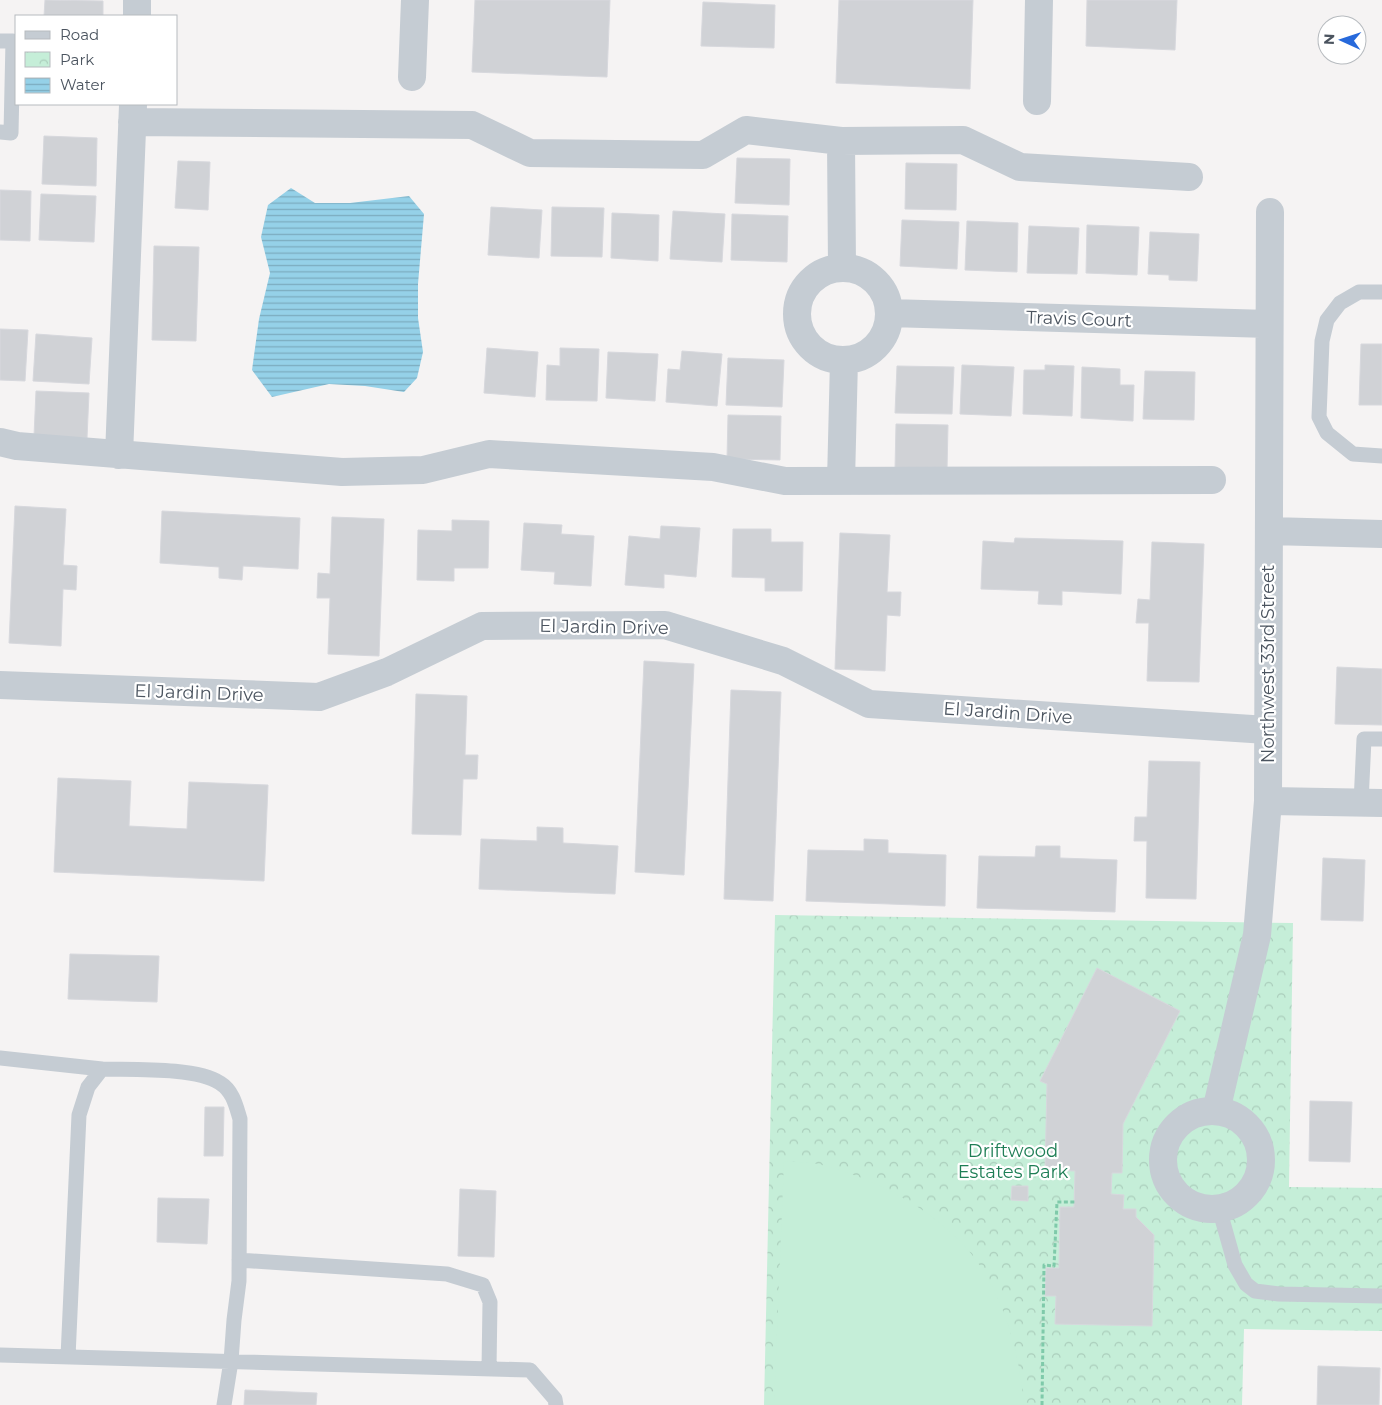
<svg xmlns="http://www.w3.org/2000/svg" width="1382" height="1405" font-family="Montserrat,sans-serif">
<style>
.park{fill:url(#park-crowns)}
.pitch{fill:#c5eed8}
.water{fill:url(#water-rules)}
.building{fill:#d0d2d6;stroke:#d7d8dd}
.lines{fill:none;stroke-linecap:round;stroke-linejoin:round}
.path{stroke:#7fcaaa;stroke-width:3;stroke-dasharray:4 2.5;stroke-linecap:butt}
.lane{stroke:#c5ccd3;stroke-width:15}
.street{stroke:#c5ccd3;stroke-width:28}
.labels{text-anchor:middle;stroke-width:4.5;stroke-linejoin:round;paint-order:stroke}
.street-label{font-size:18px;fill:#4b545f;stroke:#fff}
.park-label{font-size:18px;fill:#1e7e55;stroke:#fff}
</style>
<defs>
<pattern id="park-crowns" width="20" height="18" patternUnits="userSpaceOnUse" patternTransform="scale(1.25)"><rect width="20" height="18" fill="#c5eed8"/><path d="M2 6a3 3 0 1 1 6 0M12 15a3 3 0 1 1 6 0" fill="none" stroke="#abcebc"/></pattern>
<pattern id="water-rules" width="6" height="5" patternUnits="userSpaceOnUse" patternTransform="scale(1.25)"><rect width="6" height="5" fill="#95d1e8"/><path d="M0 2.5h6" fill="none" stroke="#7cacbf"/></pattern>
</defs>
<rect width="100%" height="100%" fill="#f5f3f3"/>
<path class="park" d="M775,915L1293,923L1289,1187L1382,1188V1331L1244,1329L1242,1405H764Z"/>
<path class="pitch" d="M784,1161C796,1162 810,1162 822,1165C872,1178 923,1204 960,1241C1001,1283 1019,1348 1024,1405H774Z"/>
<path class="water" d="M291,188L315,203H350L409,196L424,214L418,284V318L423,352L417,378L404,392L365,386L329,384L272,397L252,370L259,319L270,273L261,237L268,205Z"/>
<path class="building" d="M45,0L103,1V16H44Z
M475,0H610L607,77L472,72Z
M839,0H973L970,89L836,83Z
M1087,0H1177L1175,50L1086,46Z
M703,2L775,5L774,48L701,46Z
M44,136L97,138L96,186L42,184Z
M737,158L790,159L789,205L735,203Z
M178,161L210,162L208,210L175,208Z
M906,163L957,164L956,210L905,209Z
M0,190L31,191L30,241L0,240Z
M41,194L96,196L94,242L39,240Z
M491,207L542,210L539,258L488,255Z
M552,207L604,208L602,257L551,256Z
M673,211L725,214L722,262L670,259Z
M612,213L659,215L658,261L611,258Z
M732,214L788,216L787,262L731,260Z
M902,220L959,222L957,269L900,266Z
M967,221L1018,223L1017,272L965,270Z
M1087,225L1139,227L1137,275L1086,273Z
M1029,226L1079,228L1077,274L1027,273Z
M1150,232L1199,234L1197,281L1169,280V275L1148,274Z
M154,246L199,247L196,341L152,340Z
M0,329L28,330L25,381L0,380Z
M36,334L92,338L89,384L33,381Z
M1361,344H1382V405H1359Z
M487,348L538,352L535,397L484,393Z
M560,348L599,349L597,401L546,400L547,365L560,366Z
M682,351L722,354L717,406L666,402L668,369L680,370Z
M608,352L658,354L655,401L606,398Z
M728,358L784,360L782,407L726,405Z
M962,365L1014,367L1011,416L960,414Z
M1045,365L1074,366L1072,416L1023,414L1024,370H1045Z
M897,366L954,367L952,414L895,413Z
M1082,367L1120,369V385H1134L1133,421L1081,418Z
M1145,371L1195,372L1194,420L1143,419Z
M36,391L89,393L87,438L34,436Z
M728,415L781,416L780,460L727,459Z
M896,424L948,425L947,470L895,469Z
M15,506L66,509L63,565L77,566L76,590L63,589L61,646L9,643Z
M162,511L300,518L298,569L243,566L242,580L219,578V567L160,563Z
M332,517L384,519L379,656L328,654L330,598H317L318,573L330,574Z
M452,520L489,521L488,568H454V581L417,580L418,530L452,531Z
M524,523L562,525L561,534L594,536L591,586L554,584L555,572L521,570Z
M661,526L700,528L696,577L664,574V588L625,585L629,536L660,539Z
M733,529H771V542H803L802,591H765V578L732,577Z
M840,533L890,535L887,592H901L900,616L887,615L885,671L835,669Z
M1015,538L1123,541L1121,594L1062,591V605L1038,604L1039,591L981,589L983,541L1014,543Z
M1152,542L1204,544L1199,682L1147,681L1149,623H1136L1138,599L1150,600Z
M644,661L694,664L684,875L635,872Z
M1337,667L1382,669V725L1335,724Z
M731,690L781,692L773,901L724,899Z
M416,694L467,696L465,755H478L477,779H463L461,835L412,834Z
M1149,761L1200,762L1196,899L1146,898L1147,841H1134L1135,817H1147Z
M58,778L131,781L129,826L187,829L189,782L268,785L264,881L54,872Z
M537,827L563,828V843L618,846L615,894L479,889L481,839L537,841Z
M864,839L888,840V853L946,855L945,906L806,901L808,850L864,851Z
M1036,846H1060V858L1117,860L1115,912L977,908L979,856L1035,857Z
M1323,858L1365,860L1363,921L1321,920Z
M70,954L159,956L157,1002L68,999Z
M1097,968L1180,1011L1123,1124L1122,1173H1112L1111,1194L1124,1195L1123,1209H1136V1217L1154,1235L1152,1326L1055,1324L1056,1296H1045L1046,1268H1059L1060,1207H1074L1075,1171L1045,1170L1047,1084L1040,1081Z
M1310,1101L1352,1102L1350,1162L1309,1161Z
M205,1107H224L223,1156H204Z
M1012,1186H1028V1201L1011,1200Z
M460,1189L496,1191L494,1257L458,1256Z
M158,1198L209,1199L207,1244L157,1242Z
M1318,1366L1380,1368L1379,1405H1317Z
M245,1390L317,1393L316,1405H244Z"/>
<g class="lines">
<path class="path" d="M1042,1405L1044,1265L1054,1266L1057,1202H1075"/>
<path class="lane" d="M0,41H13L11,133L0,132
M1382,292H1359L1340,303L1327,320L1322,341L1319,417L1327,433L1353,454L1382,456
M1361,803L1364,739H1382
M0,1058L102,1069
M1219,1208L1235,1265L1246,1284L1255,1291L1279,1294L1382,1296
M239,1260L447,1274L483,1285L490,1302L489,1369
M0,1355L530,1370L555,1399L556,1405
M68,1357L79,1115L88,1087L102,1069C131,1070 196,1067 220,1083C233,1091 236,1106 240,1119L239,1281L234,1320L231,1361L224,1405"/>
<path class="street" d="M137,16V0
M412,77L415,0
M1037,101L1039,0
M132,122L472,125L530,153L703,155L746,130L841,141L963,140L1020,167L1189,177
M841,141L842,267
M797 314a46 46 0 1 1 92 0a46 46 0 1 1-92 0Z
M889,313L1269,324
M0,442L17,446L342,472L423,470L489,454L713,467L785,481L1212,480
M119,455L133,105
M841,481L844,360
M1269,531L1382,534
M0,685L319,697L387,672L482,626L665,625L783,661L869,704L1267,730
M1268,801L1382,803
M1216,1111L1257,935L1268,801L1270,212
M1163 1160a49 49 0 1 1 98 0a49 49 0 1 1-98 0Z"/>
</g>
<g class="labels">
<g class="street-label">
<text transform="translate(1079 319) rotate(2)" y="6">Travis Court</text>
<text transform="translate(604 627) rotate(1)" y="6">El Jardin Drive</text>
<text transform="translate(1268 664) rotate(-90)" y="6">Northwest 33rd Street</text>
<text transform="translate(199 693) rotate(2)" y="6">El Jardin Drive</text>
<text transform="translate(1008 713) rotate(4)" y="6">El Jardin Drive</text>
</g>
<g class="park-label">
<text x="1013" y="1157">Driftwood<tspan x="1013" dy="21">Estates Park</tspan></text>
</g>
</g>
<rect x="15" y="15" width="162" height="90" fill="#ffffff" stroke="#b7bbbf"/>
<rect x="25" y="31" width="25" height="8" fill="#c5ccd3" stroke="#b7bbbf"/>
<text x="60" y="40" font-size="15" fill="#4b545f">Road</text>
<rect x="25" y="52" width="25" height="15" fill="url(#park-crowns)" stroke="#b7bbbf"/>
<text x="60" y="65" font-size="15" fill="#4b545f">Park</text>
<rect x="25" y="78" width="25" height="15" fill="url(#water-rules)" stroke="#b7bbbf"/>
<text x="60" y="90" font-size="15" fill="#4b545f">Water</text>
<g transform="translate(1342 40) rotate(273)"><circle r="24" fill="#ffffff" stroke="#b7bbbf"/>
<path d="M0-4L9 19L0 12L-9 19Z" fill="#2769db"/>
<text y="-8" font-size="14" font-weight="bold" text-anchor="middle" fill="#4b545f">N</text>
</g>
</svg>
